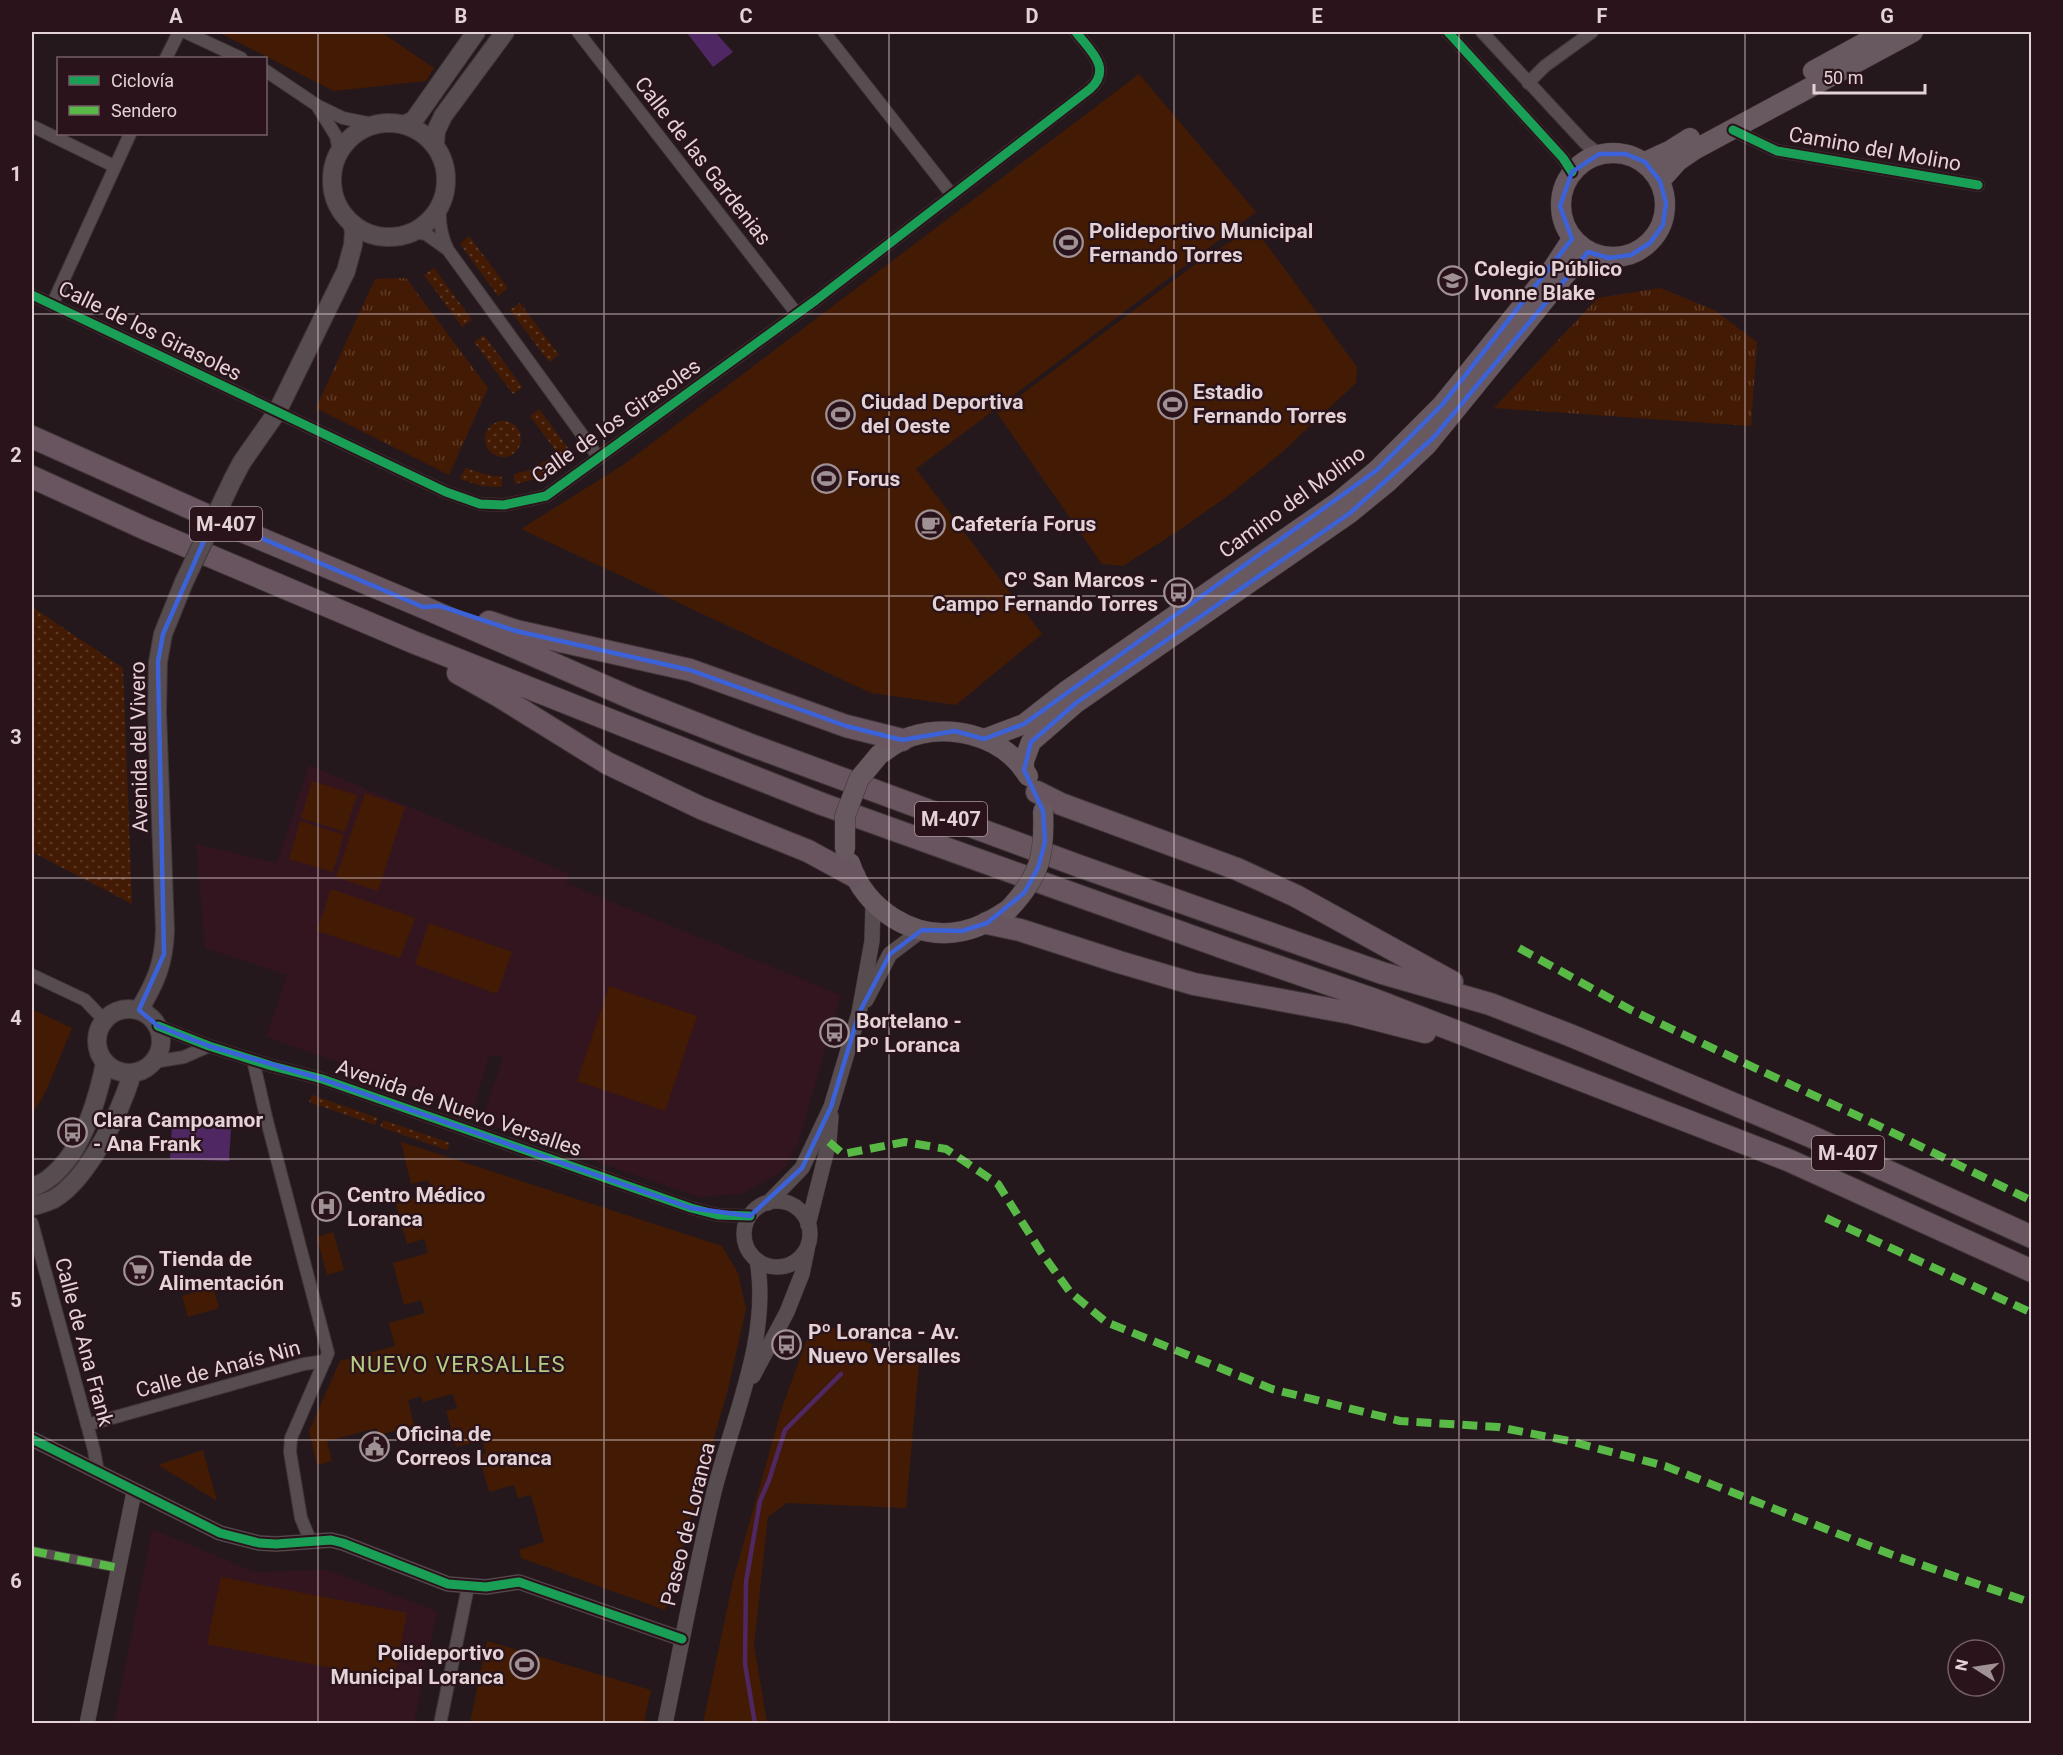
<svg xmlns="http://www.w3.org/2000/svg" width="2063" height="1755" font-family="Roboto,sans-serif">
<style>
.built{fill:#32151f}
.grass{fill:url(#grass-tufts)}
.park{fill:#431b04}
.garden{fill:url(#garden-dots)}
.water{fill:#4f2863}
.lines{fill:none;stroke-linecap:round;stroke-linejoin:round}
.stream{stroke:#4f2863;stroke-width:4.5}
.pedestrian-casing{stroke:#403538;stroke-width:10}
.minor-casing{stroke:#403538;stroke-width:14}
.tertiary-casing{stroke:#403538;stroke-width:16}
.secondary-casing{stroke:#403538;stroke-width:20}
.primary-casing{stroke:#403538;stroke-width:21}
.motorway-casing{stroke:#403538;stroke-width:24}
.pedestrian{stroke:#574c4f;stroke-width:9}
.minor{stroke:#574c4f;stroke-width:12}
.tertiary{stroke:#574c4f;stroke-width:15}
.secondary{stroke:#574c4f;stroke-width:18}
.primary{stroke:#685860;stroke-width:20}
.motorway{stroke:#685560;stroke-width:22}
.secondary-bridge-casing{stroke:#403538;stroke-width:20;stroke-linecap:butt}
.primary-bridge-casing{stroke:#403538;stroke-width:21;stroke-linecap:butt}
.secondary-bridge{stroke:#574c4f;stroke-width:18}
.primary-bridge{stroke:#685860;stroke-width:20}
.quiet{stroke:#58b947;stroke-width:8;stroke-dasharray:15 8;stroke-linecap:butt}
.cycleway-casing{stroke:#2a131a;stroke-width:13}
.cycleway{stroke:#1a9f57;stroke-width:9}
.marked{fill:none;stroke:#3b62d8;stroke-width:4.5;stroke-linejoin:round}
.grid{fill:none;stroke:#e3d2d6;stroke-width:1.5;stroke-opacity:0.55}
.labels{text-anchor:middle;stroke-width:4.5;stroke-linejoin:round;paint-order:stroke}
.shield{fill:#2a131a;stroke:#ac999e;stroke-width:1.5}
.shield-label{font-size:20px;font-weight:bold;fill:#e3d2d6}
.street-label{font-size:21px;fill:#e3d2d6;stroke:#2a131a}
.poi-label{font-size:21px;font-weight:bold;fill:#e3d2d6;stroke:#2a131a;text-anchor:start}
.neighbourhood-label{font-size:22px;letter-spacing:1.5px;fill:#b7cc82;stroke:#2a131a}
.neatline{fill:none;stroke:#e3d2d6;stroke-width:2}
.grid-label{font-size:20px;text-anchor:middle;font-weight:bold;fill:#e3d2d6}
</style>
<defs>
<pattern id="grass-tufts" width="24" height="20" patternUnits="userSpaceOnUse" patternTransform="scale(1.5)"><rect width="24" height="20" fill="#431b04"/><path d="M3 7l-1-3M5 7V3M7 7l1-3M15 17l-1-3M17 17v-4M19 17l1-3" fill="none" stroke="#5e3b28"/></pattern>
<pattern id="garden-dots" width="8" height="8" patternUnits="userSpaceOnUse" patternTransform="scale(1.5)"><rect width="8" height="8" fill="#431b04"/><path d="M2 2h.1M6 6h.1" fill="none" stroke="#5e3b28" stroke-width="1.8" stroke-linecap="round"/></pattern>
</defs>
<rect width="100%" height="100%" fill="#25181c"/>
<path class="built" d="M309,765L570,874L566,883L841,995L799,1141L786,1166L774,1176L743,1194L699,1197L481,1122L503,1058L489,1055L474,1109L266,1037L287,975L205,948L196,844L277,863Z
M152,1529L255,1572L327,1570L437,1611L414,1723L114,1724Z"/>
<path class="grass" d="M406,278L488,388L449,475L316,408L375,279Z
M1660,288L1714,310L1757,342L1751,426L1494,408L1598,298Z"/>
<path class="park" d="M218,32H381L434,68L426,81L334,91Z
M1139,74L1256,212L916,469L1042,634L956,705L871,693L521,529L623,465Z
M1247,232L1261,237L1357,367L1356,383L1280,454L1229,495L1178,531L1123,566L1102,564L997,413L1202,259Z
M312,781L357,795L345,832L301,818Z
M365,793L405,807L378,891L336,877Z
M300,821L344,835L333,872L289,859Z
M331,889L415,918L400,958L317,931Z
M429,923L512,952L497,994L415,964Z
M609,986L697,1016L665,1111L577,1081Z
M32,1009L72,1028L46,1091L32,1115Z
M401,1142L722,1246L738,1273L746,1309L728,1389L665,1610L521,1558L519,1550L544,1542L531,1495L518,1498L514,1485L489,1492L479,1456L486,1453L482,1440L456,1447L446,1411L457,1408L453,1394L423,1402L421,1396L408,1400L414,1425L379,1435L377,1428L327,1441L332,1461L317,1465L309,1431L340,1361L395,1346L389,1323L425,1313L421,1300L404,1305L393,1263L428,1253L424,1239L407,1244L397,1208L396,1204L432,1193L428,1180L411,1184Z
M333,1232L344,1270L327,1275L317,1237Z
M213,1287L219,1308L188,1317L182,1296Z
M814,1320L919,1364L906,1508L787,1503L768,1517L754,1645L767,1723H703L733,1581L781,1411Z
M203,1450L217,1501L158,1465Z
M221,1577L407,1613L394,1680L207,1644Z
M487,1641L651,1690L644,1723H470Z"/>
<path class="garden" d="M469,236L508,288L498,296L460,244Z
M434,268L472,320L462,327L424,275Z
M520,303L559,355L549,362L510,310Z
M484,335L522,387L513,394L474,342Z
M539,409L571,452L562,459L530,416Z
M485 439a18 18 0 1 1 36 0a18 18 0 1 1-36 0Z
M548,459L555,468L537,479L515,484L514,474L531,470Z
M465,468L488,475L502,477V487L482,486L460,479Z
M32,607L123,668L132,904L32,852Z
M312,1095L378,1118L375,1125L309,1102Z
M383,1120L450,1143L447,1150L380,1127Z"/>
<path class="water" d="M691,32H715L733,52L713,67L688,34Z
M172,1125L231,1128L229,1161L170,1159Z"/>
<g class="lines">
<path class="stream" d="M755,1724L745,1664L746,1582L760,1501L769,1480L785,1430L841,1374"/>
<defs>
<path id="pedestrian" d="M32,1551L119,1568"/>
<path id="minor" d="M185,32L241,58
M578,32L797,314
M824,32L952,195
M1448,32L1563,158L1572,172
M1482,32L1585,143L1599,154
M166,58L179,32
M266,71L318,106L343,118L373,124
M1528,83L1545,66L1592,32
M318,107L336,136L339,152
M32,126L114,166
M1733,130L1777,151L1978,185
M440,208C439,223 441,236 448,250L599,458
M413,232L426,234L447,249
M32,295L446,492L480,504L504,505L546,496L816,300L1090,89C1113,68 1090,51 1076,32
M52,305L130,134
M32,975L85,1000L104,1020
M158,1026L209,1046L272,1066L322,1079L691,1208L718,1215L750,1216
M253,1060L267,1121L328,1353L291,1438L290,1452L301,1518L311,1542
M154,1062L184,1057L209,1046
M32,1223L94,1450L98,1472
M87,1425L304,1364L325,1361
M440,1724L468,1587"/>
<path id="tertiary" d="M866,1000L890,954L922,930
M744 1234a33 33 0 1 1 66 0a33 33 0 1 1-66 0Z
M768,1203L802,1168L831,1107L859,1013L872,941L873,903
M808,1225L829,1142L831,1116
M753,1376L787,1312L802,1274L807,1250
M32,1439L220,1533L259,1543L276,1544L331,1540L343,1543L448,1584L486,1587L519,1582L682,1639
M87,1724L134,1492
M665,1724C681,1647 695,1571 713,1496C731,1421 771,1338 757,1260"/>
<path id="secondary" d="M332 180a57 57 0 1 1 114 0a57 57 0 1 1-114 0Z
M406,124L414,120L476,32
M435,143L436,131L443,116L505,32
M233,479L242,462L277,412L346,271L353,245L354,231L352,223
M97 1041a32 32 0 1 1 64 0a32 32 0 1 1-64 0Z
M139,1010C156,982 164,963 165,930L157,711L158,662L163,634L184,582
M32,1188C37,1185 43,1183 48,1179C82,1154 97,1102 105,1063
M32,1206C39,1205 47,1202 54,1199C88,1179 121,1111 132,1074"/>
<path id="primary" d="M1813,71L1884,32
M1561 205a52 52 0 1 1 104 0a52 52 0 1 1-104 0Z
M1645,162L1671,150L1690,138
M1660,181L1678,161L1694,150L1913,32
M984,739L1024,724L1066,691L1338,502L1377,470L1442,405L1553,268L1572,239
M879,755C886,750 894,744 902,740C945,721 1003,734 1028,776
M1024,770V761L1031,742L1076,703L1350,513L1388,482L1427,445L1566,274L1588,252
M850,863C864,909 915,942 963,931C981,927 994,919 1009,909"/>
<path id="motorway" d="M32,437L235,528L423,607L636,700L748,744L1079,866L1382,973L1490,1004L1572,1036L1810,1136L2032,1237
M32,477L146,529L413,642L822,804L1230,950L1375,1000L1788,1160L2032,1271
M489,622L516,631L690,670L846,726L902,740
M458,673L499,696L607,763L701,808L808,851L854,876
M1037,792L1061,804L1237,869L1296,896L1452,982
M987,923L1020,930L1119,962L1194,984L1351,1013L1425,1032"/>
</defs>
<use href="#pedestrian" class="pedestrian-casing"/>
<use href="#minor" class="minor-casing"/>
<use href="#tertiary" class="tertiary-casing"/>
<use href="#secondary" class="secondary-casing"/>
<use href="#primary" class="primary-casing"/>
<use href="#motorway" class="motorway-casing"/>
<use href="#pedestrian" class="pedestrian"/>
<use href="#minor" class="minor"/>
<use href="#tertiary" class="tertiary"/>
<use href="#secondary" class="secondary"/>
<use href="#primary" class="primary"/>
<use href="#motorway" class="motorway"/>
<defs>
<path id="secondary-bridge" d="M184,582L233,479"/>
<path id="primary-bridge" d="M845,849V816L859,779L879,755
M1009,909C1040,876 1045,855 1043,811"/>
</defs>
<use href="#secondary-bridge" class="secondary-bridge-casing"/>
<use href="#primary-bridge" class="primary-bridge-casing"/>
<use href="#secondary-bridge" class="secondary-bridge"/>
<use href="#primary-bridge" class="primary-bridge"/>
<path class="quiet" d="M1519,948L1631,1010L1875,1124L2032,1201
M829,1142L843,1154L905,1142L946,1149L998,1184L1041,1252L1070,1292L1106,1322L1272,1389L1400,1421L1498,1427L1569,1441L1665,1466L1890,1554L2032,1603
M1826,1218L2032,1313
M32,1551L119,1568"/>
<defs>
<path id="cycleway" d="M1448,32L1563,158L1572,172
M1733,130L1777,151L1978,185
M32,295L446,492L480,504L504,505L546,496L816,300L1090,89C1113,68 1090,51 1076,32
M158,1026L209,1046L272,1066L322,1079L691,1208L718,1215L750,1216
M32,1439L220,1533L259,1543L276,1544L331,1540L343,1543L448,1584L486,1587L519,1582L682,1639"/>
</defs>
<use href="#cycleway" class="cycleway-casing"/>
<use href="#cycleway" class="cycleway"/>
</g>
<path class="marked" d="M1599,154H1626L1645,162L1660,181L1666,203L1663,225L1650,243L1631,255L1609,258L1588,252L1434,437L1350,513L1076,703L1031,742L1024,770L1043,811L1045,842L1038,868L1024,893L987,923L962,931L922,930L890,954L859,1013L831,1107L802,1168L750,1216L691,1208L322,1079L209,1046L158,1026L139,1010L164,954L158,662L163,634L214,518L423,607L440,606L516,631L690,670L846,726L902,740L955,731L984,739L1024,724L1377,470L1442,405L1572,239L1560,206L1572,172Z"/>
<path class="grid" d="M318,32V1724M604,32V1724M889,32V1724M1174,32V1724M1459,32V1724M1745,32V1724M32,314H2032M32,596H2032M32,878H2032M32,1159H2032M32,1440H2032"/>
<defs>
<symbol id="stadium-ring" viewBox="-11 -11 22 22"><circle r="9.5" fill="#2a131a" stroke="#a09195" stroke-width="1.5"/><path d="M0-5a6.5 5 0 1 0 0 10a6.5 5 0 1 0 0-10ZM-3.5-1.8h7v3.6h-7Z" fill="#a09195"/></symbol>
<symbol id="university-ring" viewBox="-11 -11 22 22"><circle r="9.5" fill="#2a131a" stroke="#a09195" stroke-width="1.5"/><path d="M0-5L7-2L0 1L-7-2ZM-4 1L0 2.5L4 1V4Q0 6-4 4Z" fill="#a09195"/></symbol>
<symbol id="cafe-ring" viewBox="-11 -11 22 22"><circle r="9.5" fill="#2a131a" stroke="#a09195" stroke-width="1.5"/><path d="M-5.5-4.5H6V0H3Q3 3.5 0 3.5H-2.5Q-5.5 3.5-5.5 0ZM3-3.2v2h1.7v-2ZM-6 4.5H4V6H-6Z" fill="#a09195"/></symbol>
<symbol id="bus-ring" viewBox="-11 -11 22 22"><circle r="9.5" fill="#2a131a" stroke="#a09195" stroke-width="1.5"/><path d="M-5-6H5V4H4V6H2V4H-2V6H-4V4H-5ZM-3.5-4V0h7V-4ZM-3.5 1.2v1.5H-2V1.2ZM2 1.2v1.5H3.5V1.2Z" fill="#a09195"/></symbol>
<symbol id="hospital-ring" viewBox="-11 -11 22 22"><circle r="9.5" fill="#2a131a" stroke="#a09195" stroke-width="1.5"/><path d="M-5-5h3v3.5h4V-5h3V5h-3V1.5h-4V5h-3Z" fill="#a09195"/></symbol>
<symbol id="supermarket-ring" viewBox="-11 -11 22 22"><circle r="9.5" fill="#2a131a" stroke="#a09195" stroke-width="1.5"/><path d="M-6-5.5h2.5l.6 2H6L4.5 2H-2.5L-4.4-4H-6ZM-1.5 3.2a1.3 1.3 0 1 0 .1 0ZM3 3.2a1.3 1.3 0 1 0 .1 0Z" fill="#a09195"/></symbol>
<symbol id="civic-ring" viewBox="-11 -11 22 22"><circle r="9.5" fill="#2a131a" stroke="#a09195" stroke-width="1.5"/><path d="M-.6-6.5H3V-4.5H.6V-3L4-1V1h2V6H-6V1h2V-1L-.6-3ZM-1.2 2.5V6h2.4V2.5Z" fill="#a09195"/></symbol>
</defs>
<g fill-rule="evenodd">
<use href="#stadium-ring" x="1052" y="226" width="33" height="33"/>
<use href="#university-ring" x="1436" y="264" width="33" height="33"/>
<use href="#stadium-ring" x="1156" y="388" width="33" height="33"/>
<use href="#stadium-ring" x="824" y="398" width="33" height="33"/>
<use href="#stadium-ring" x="810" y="462" width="33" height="33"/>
<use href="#cafe-ring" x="914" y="508" width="33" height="33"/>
<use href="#bus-ring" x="1162" y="576" width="33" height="33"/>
<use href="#bus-ring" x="818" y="1016" width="33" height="33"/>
<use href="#bus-ring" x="56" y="1116" width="33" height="33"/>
<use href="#hospital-ring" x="310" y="1190" width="33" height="33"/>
<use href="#supermarket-ring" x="122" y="1254" width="33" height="33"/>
<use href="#bus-ring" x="770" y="1328" width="33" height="33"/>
<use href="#civic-ring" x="358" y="1430" width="33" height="33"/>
<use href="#stadium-ring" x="508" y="1648" width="33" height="33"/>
</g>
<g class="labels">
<g class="shield">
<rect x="190" y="507" width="72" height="34" rx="4.5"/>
<rect x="915" y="802" width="72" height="34" rx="4.5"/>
<rect x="1812" y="1136" width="72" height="34" rx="4.5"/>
</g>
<g class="shield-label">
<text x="226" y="531">M-407</text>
<text x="951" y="826">M-407</text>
<text x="1848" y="1160">M-407</text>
</g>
<g class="street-label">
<text transform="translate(1875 149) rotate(10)" y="7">Camino del Molino</text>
<text transform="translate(703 161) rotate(52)" y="7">Calle de las Gardenias</text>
<text transform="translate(150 331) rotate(26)" y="7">Calle de los Girasoles</text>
<text transform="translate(616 421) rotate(-35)" y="7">Calle de los Girasoles</text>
<text transform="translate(1292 502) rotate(-36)" y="7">Camino del Molino</text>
<text transform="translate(139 747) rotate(-91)" y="7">Avenida del Vivero</text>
<text transform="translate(459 1108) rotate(19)" y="7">Avenida de Nuevo Versalles</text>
<text transform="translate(84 1342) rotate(75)" y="7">Calle de Ana Frank</text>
<text transform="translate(218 1369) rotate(-15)" y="7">Calle de Anaís Nin</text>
<text transform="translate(688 1524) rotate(-76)" y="7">Paseo de Loranca</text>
</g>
<g class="poi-label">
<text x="1089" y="238">Polideportivo Municipal<tspan x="1089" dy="24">Fernando Torres</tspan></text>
<text x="1474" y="276">Colegio Público<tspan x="1474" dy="24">Ivonne Blake</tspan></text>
<text x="1193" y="399">Estadio<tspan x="1193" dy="24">Fernando Torres</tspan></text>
<text x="861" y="409">Ciudad Deportiva<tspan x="861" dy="24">del Oeste</tspan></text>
<text x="847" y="486">Forus</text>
<text x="951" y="531">Cafetería Forus</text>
<text x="1158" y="587" text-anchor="end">Cº San Marcos -<tspan x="1158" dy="24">Campo Fernando Torres</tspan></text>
<text x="856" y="1028">Bortelano -<tspan x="856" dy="24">Pº Loranca</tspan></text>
<text x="93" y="1127">Clara Campoamor<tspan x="93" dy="24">- Ana Frank</tspan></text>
<text x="347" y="1202">Centro Médico<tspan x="347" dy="24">Loranca</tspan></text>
<text x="159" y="1266">Tienda de<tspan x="159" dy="24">Alimentación</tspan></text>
<text x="808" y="1339">Pº Loranca - Av.<tspan x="808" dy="24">Nuevo Versalles</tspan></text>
<text x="396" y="1441">Oficina de<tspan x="396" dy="24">Correos Loranca</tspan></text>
<text x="504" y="1660" text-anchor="end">Polideportivo<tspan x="504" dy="24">Municipal Loranca</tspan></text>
</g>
<g class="neighbourhood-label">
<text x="458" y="1372">NUEVO VERSALLES</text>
</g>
</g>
<rect width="2063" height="1755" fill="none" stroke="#2a131a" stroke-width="66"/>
<rect x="57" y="57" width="210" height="78" fill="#2a131a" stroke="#745f65" stroke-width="1.5"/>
<rect x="69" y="76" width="30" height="9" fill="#1a9f57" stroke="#745f65" stroke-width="1.5"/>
<text x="111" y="87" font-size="18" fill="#e3d2d6">Ciclovía</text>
<rect x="69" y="106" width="30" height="9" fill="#58b947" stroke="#745f65" stroke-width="1.5"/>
<text x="111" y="117" font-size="18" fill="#e3d2d6">Sendero</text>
<g transform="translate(1976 1668) rotate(282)"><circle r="28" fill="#2a131a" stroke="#745f65" stroke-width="1.5"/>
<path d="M0-4.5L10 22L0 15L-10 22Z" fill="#a09195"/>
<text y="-9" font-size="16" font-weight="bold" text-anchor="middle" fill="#e3d2d6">N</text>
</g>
<path d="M1814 84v9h111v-9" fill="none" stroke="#e3d2d6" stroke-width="3"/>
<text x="1823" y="84" font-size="18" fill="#e3d2d6" stroke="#2a131a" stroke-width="4.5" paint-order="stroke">50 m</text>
<rect x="33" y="33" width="1997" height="1689" class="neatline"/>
<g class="grid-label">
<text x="176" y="23">A</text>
<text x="461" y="23">B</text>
<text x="746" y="23">C</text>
<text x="1032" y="23">D</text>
<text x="1317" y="23">E</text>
<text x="1602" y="23">F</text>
<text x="1887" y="23">G</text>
<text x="16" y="181">1</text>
<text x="16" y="462">2</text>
<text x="16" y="744">3</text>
<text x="16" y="1025">4</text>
<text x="16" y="1307">5</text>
<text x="16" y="1588">6</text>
</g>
</svg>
